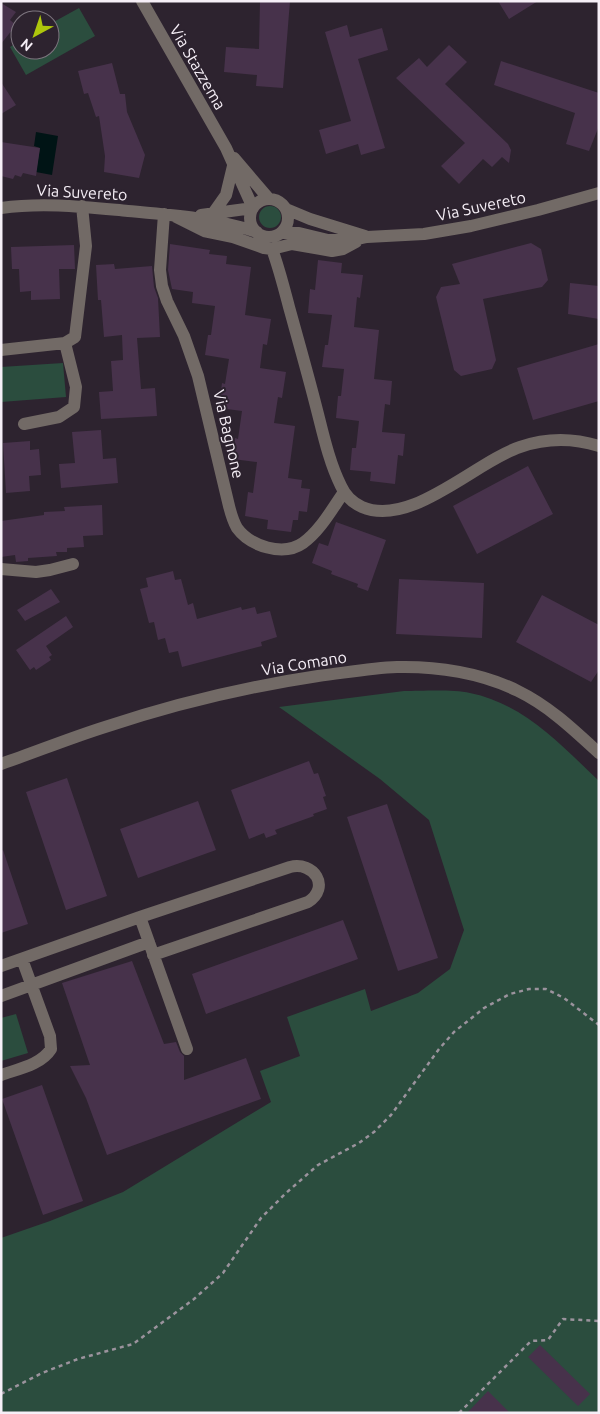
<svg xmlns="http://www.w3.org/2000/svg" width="600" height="1414" font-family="Ubuntu,sans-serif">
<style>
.green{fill:#2b4d3e}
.water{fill:#001415}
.building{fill:#47324b}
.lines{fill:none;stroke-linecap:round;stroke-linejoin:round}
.path{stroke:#9b939d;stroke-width:2.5;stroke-dasharray:4 4;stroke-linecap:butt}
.minor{stroke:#726a66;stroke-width:12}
.labels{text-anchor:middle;stroke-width:4;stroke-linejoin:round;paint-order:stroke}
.street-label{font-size:16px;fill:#f6eff7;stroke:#2d232f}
</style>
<rect width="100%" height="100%" fill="#2d232f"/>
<path class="green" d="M79,8L95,36L26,75L10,47L20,41V50H50V24Z
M259 217a11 11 0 1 1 22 0a11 11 0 1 1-22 0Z
M63,363L66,397L1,402V367Z
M404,691C422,691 452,689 470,693C524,704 560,744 599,781V1413H1V1238L50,1221L123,1192L271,1102L260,1071L300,1056L287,1017L365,989L371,1011L418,993L450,969L464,930L429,820L380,779L279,707Z
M16,1014L28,1053L1,1061V1018Z"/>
<path class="water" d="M36,132L58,136L52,175L36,172L40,148L34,146Z"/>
<path class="building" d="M260,1H290L283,88L256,86L257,75L224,72L226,47L259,49Z
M498,1H538L509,19Z
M1,3L16,12L10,20L16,25L1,44Z
M347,25L350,37L382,28L388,50L358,59L385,148L361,155L358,144L326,154L319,130L351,121L325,32Z
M449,45L467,62L445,84L508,144L511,150L509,163L502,157L492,167L483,159L459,184L441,166L465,143L396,78L419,58L427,67Z
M501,61L599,93V126L589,151L566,144L575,113L494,85Z
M112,63L120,94H125L127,112L145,155L139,178L104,172L105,156L99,116L96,117L88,93L84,94L78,71Z
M1,82L16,105L1,114Z
M1,142L40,148L36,176L23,173L21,177L15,175L13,179L1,176Z
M531,243L541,249L548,280L542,287L483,299L496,360L492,369L461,376L454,370L436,297L441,287L460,284L452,264Z
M170,244L210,250L209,254L227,256L226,264L251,267L245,315L271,319L267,345L263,344L260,368L286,372L282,398L278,397L274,423L295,426L288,478L302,480L301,488L310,489L307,512L299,511L298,520H293L291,532L267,529L268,520L245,516L248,492L253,493L257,462L233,459L235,438L238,439L242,411L219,408L222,383L225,384L229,359L205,355L208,335H211L215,306L192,303L193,292L172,289L168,270Z
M74,245L75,269H59L60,299L31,300V291L20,292L19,269H12L11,247Z
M318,260L342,263L341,273L363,275L360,298L357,297L354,327L379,330L374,379L392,381L390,405L385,404L382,432L405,434L403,456L398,455L395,484L370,481L371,472L350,470L352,448H356L359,421L336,418L338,396H341L344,369L322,367L325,345H328L332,315L308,313L310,289L315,290Z
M114,264L115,269L152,266L154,287L158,298L160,337L137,338L141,389L155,388L157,416L101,419L99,392L113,391L111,361L123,360L122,335L104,337L101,300H98L96,265Z
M570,283L599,286V319L568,314Z
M599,344V401L533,420L517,368Z
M101,430L103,459L116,458L118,483L61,488L59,464L75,463L72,432Z
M30,441V450L39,449L41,475L29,476L30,491L6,493L3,443Z
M528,466L553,514L477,554L453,506Z
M102,505L103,535L83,536L84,547L67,548V552H56L57,556L28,558V561L16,562L15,555L1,557V521L44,515V512L65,511L64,507Z
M336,522L386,540L368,591L357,587L358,584L331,574L332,571L312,563L319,543L328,546Z
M173,571L175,580L181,579L188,605L193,603L197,619L241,607L242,610L255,607L257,614L270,611L277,637L261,642L262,646L182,667L178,651L169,653L165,638L158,640L154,622L149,623L140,589L148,587L146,578Z
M399,579L484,583L482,638L396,634Z
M51,589L60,602L25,621L17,610Z
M542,595L599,625V670L591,682L516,642Z
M66,616L73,627L46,646L52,655L49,657L51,660L36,670L34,667L30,670L16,650Z
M309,761L314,774L318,773L326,796L323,797L327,809L313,814L314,816L275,830L277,834L266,838L264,833L249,839L231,790Z
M67,778L107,896L66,910L26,792Z
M198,801L216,850L138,878L120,829Z
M387,804L438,958L398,971L347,817Z
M3,850L28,924L1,933V851Z
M343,920L358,959L206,1014L192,974Z
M132,961L164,1044L176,1042L180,1052L184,1056V1080L246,1058L261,1099L107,1155L86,1098L70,1066L90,1065L62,983Z
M42,1085L83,1201L43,1215L2,1099Z
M540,1345L590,1394L578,1406L528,1357Z
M488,1391L510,1413H467Z"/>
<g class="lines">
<path class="path" d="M1,1394L42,1373L78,1359L133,1344L194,1299L223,1273L261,1218L286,1193L318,1165L359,1143L374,1132L391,1115L439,1049L454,1032L484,1008L510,994L529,989H546L564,998L599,1025
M459,1413L531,1341L548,1340L563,1319L599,1321"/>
<path class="minor" d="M142,1L226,148L253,208
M234,158L269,199
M250 218a19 19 0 1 1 38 0a19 19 0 1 1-38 0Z
M1,208C44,202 85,207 128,211C172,215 214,218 257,232
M286,209L310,219L365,236
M214,212L226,195L233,166
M164,214L160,270L162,286L167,301L184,336L198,376L229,506C231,514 233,521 237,528C250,546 283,557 303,543C320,531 332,509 344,492
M201,215L253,208
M176,217L204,231L233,237L264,248L272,249L292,244L332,251L343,249L356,242
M281,233H299L328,240H353L367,237L424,234L471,226L538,210L599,193
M272,249C279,268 284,288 289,307C299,343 309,378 318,414C324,438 330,464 341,486C345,495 353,503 362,507C411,528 475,462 520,447C546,438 573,438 599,446
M1,350L65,343L75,337L86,246L82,206
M24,424L59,417L74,407L76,387L65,343
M1,569L36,572L50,570L73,564
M1,764C36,752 70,738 105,727C174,704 245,687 318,676C344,673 370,668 397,667C437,666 482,673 518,691C549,706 574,730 599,753
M140,917L187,1049
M1,966L140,917L290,867C314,861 331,887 308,902L153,955
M1,996L149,942
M1,1075C18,1069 41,1065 51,1049L50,1036L22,959"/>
</g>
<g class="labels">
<g class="street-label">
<text transform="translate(198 67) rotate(60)" y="6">Via Stazzema</text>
<text transform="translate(82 192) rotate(3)" y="6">Via Suvereto</text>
<text transform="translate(481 206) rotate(-12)" y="6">Via Suvereto</text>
<text transform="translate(229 434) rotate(77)" y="6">Via Bagnone</text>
<text transform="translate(304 663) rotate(-9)" y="6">Via Comano</text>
</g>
</g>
<rect width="600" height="1414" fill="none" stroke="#f6eff7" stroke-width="5"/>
<g transform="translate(35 35) rotate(220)"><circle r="24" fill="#2d232f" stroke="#7d757f"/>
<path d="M0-4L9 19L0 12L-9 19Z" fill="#aec60c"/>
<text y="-8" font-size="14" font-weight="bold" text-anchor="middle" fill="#f6eff7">N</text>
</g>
</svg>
